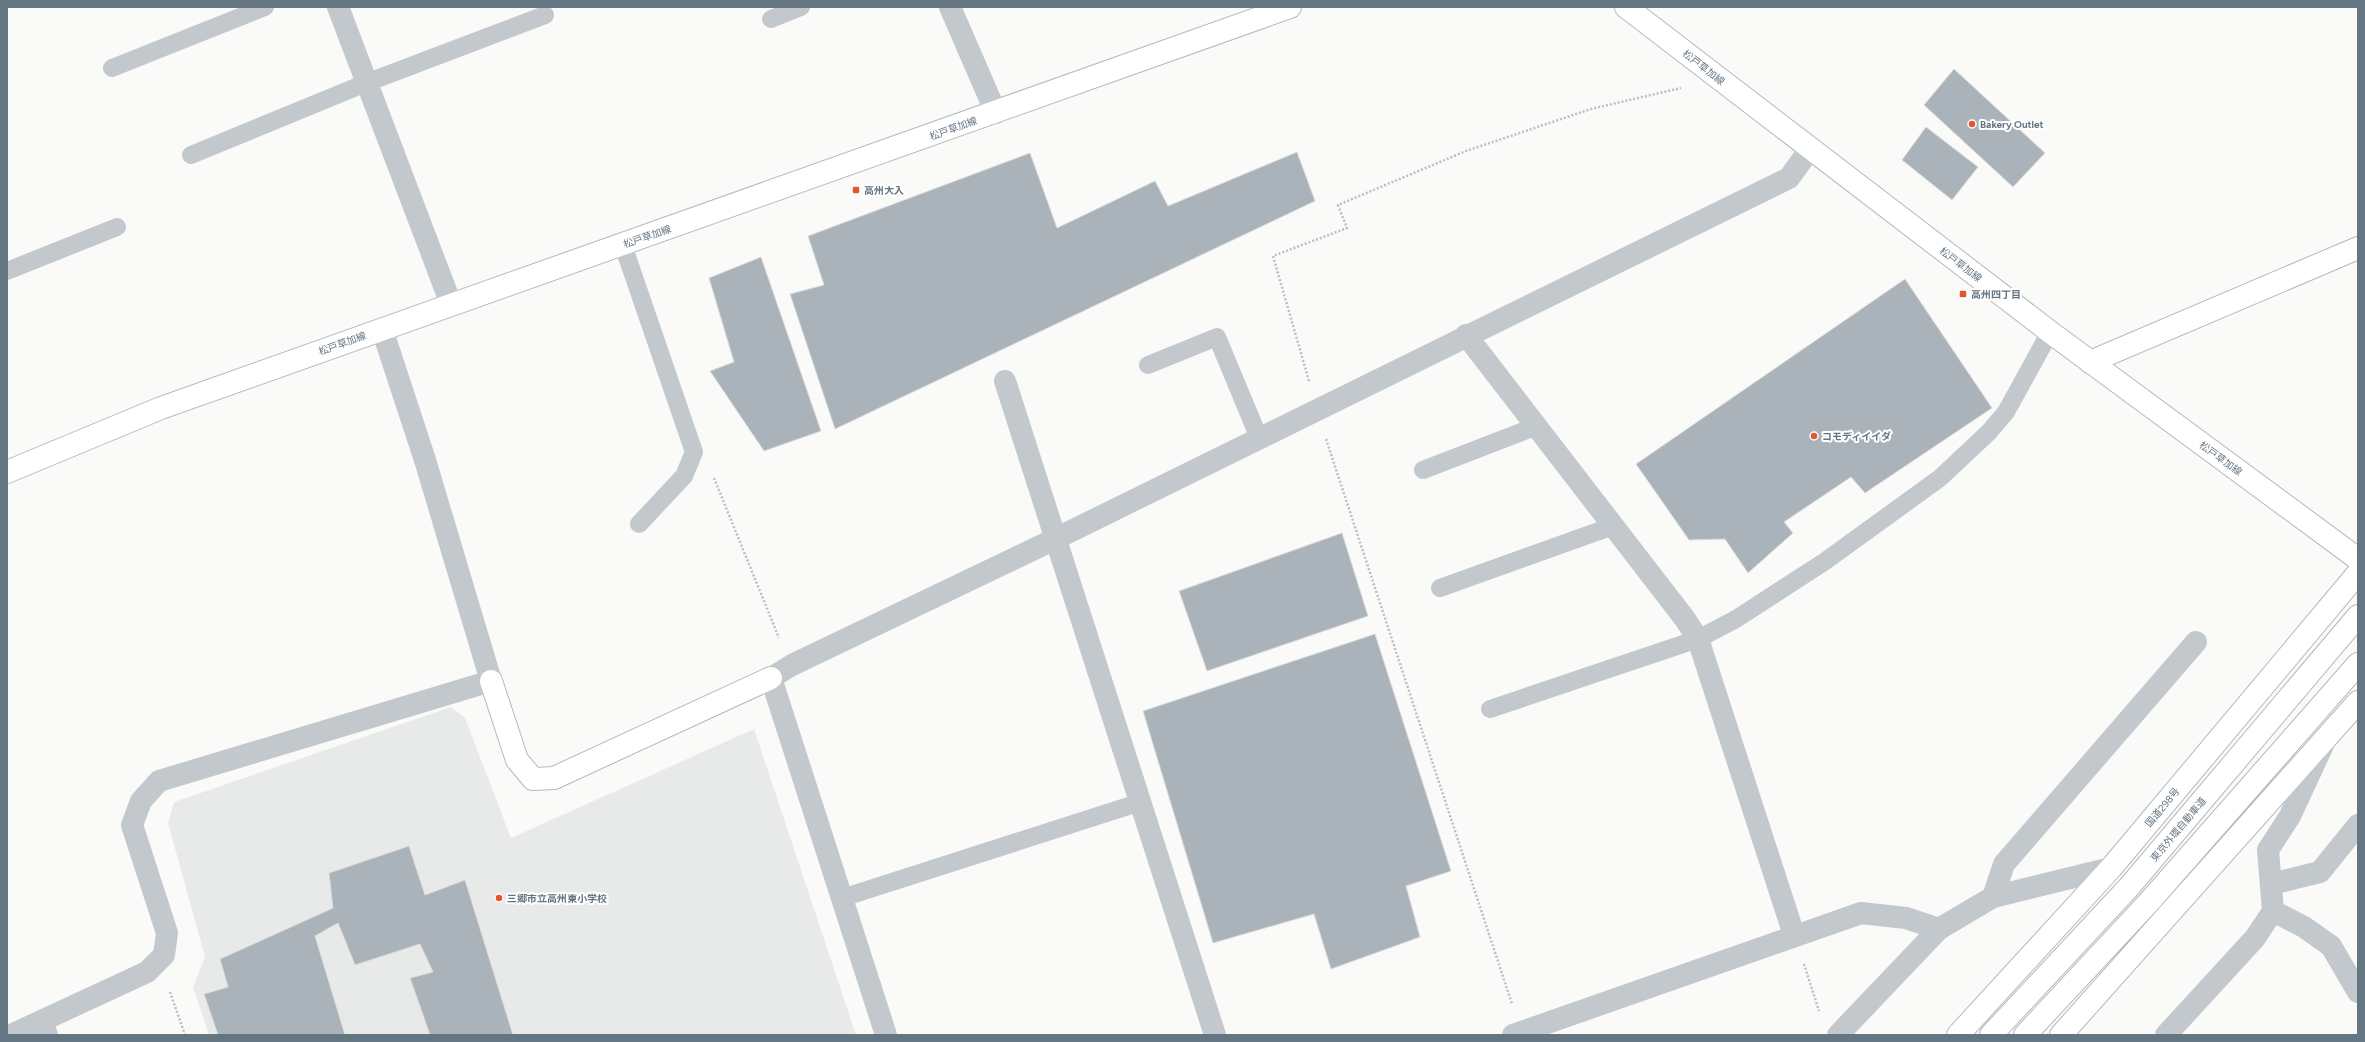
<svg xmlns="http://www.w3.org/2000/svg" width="2365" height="1042" font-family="Figtree,'Noto Sans JP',sans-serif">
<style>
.built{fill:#e8e9e9}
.building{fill:#aab3b9;stroke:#dcdcda}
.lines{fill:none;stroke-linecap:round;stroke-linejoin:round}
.secondary-casing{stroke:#b3babf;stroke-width:24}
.primary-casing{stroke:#b5babe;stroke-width:24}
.highway-casing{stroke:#b4b9bd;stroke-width:24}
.path{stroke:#bbbfc2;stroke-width:2.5;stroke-dasharray:2 2;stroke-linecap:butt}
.lane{stroke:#c3c8cc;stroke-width:18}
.street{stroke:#c3c8cc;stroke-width:22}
.secondary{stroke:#fff;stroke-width:22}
.primary{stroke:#fff;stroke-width:22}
.highway{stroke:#fff;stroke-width:22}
.poi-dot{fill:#e4572e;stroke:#fff;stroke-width:1.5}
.labels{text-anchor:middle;stroke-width:4;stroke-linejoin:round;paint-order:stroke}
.street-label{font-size:10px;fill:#657683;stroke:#fff}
.poi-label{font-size:10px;font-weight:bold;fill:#657683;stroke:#fff;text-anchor:start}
</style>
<rect width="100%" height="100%" fill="#fafaf8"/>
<path class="built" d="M451,707L465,718L511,838L754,729L856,1035H209L193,987L205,957L168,823L174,802Z"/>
<path class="building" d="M1954,69L2045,153L2013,187L1924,105Z
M1926,127L1978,167L1952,200L1902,160Z
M1297,152L1315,201L835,429L790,294L824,285L808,236L1030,153L1057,228L1155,181L1168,206Z
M761,257L821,431L764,451L710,371L734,362L709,278Z
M1905,279L1992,408L1865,493L1851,477L1784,522L1793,533L1748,573L1725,539L1689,540L1636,464Z
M1342,533L1368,616L1207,671L1179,591Z
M1375,634L1451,871L1406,886L1420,937L1331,969L1314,914L1213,943L1143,711Z
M409,846L425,895L465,880L513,1035H430L410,978L433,972L420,944L355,965L338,923L315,936L345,1035H218L204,994L228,987L220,959L333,908L329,873Z"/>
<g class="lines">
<defs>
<path id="secondary" d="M2090,362L2358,248
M491,681L517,760L533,779L554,778L771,678"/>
<path id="primary" d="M1626,7L2050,332L2358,559
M7,472L161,408L1290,7"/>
<path id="highway" d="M1958,1035L2111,868L2358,573
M1991,1035L2129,887L2358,616
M2025,1035L2149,902L2358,664
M2061,1035L2358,702"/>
</defs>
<use href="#secondary" class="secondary-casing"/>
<use href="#primary" class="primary-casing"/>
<use href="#highway" class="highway-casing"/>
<path class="path" d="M1309,381L1273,256L1347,228L1338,205L1466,151L1591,109L1681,88
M1326,439L1512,1004
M714,478L779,638
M1804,964L1819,1011
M170,992L185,1035"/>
<path class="lane" d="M771,19L801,7
M112,68L265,7
M191,155L366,83L545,15
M623,245L694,452L684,476L639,524
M7,271L117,227
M1148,365L1217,337L1259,438
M1423,470L1537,426
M1440,588L1613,526
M1490,709L1698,639L1736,619L1824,562L1940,478L1989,432L2006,412L2050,332
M842,898L1141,802
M44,1020L49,1035"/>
<path class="street" d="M338,7L451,304
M950,7L996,113
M1466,335L1685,619L1698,639L1794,935
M1005,381L1215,1035
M2271,884L2320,872L2358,825
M1993,897L2004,864L2196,642
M2273,911L2304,927L2331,946L2358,992
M11,1035L147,972L164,955L167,933L132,825L141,801L159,781L491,681L425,460L382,329
M886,1035L771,678L792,665L1055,539L1789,178L1810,149
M1513,1035L1861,913L1906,918L1939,929
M1838,1035L1939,929L1993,897L2111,868
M2166,1035L2255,938L2273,911L2268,850L2290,816L2323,745"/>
<use href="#secondary" class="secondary"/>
<use href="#primary" class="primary"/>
<use href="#highway" class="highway"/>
</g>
<g class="poi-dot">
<circle cx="1972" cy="124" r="4"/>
<rect x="852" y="186" width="8" height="8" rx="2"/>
<rect x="1959" y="290" width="8" height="8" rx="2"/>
<circle cx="1814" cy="436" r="4"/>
<circle cx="499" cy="898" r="4"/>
</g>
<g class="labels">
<g class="street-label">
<text transform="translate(1704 67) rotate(38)" y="4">松戸草加線</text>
<text transform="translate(953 128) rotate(-20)" y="4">松戸草加線</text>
<text transform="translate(647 236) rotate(-19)" y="4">松戸草加線</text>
<text transform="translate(1961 264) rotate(37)" y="4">松戸草加線</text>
<text transform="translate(342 343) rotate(-20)" y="4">松戸草加線</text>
<text transform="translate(2221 458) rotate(36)" y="4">松戸草加線</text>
<text transform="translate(2162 807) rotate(-50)" y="4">国道298号</text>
<text transform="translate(2178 829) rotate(-50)" y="4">東京外環自動車道</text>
</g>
<g class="poi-label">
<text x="1980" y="128">Bakery Outlet</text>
<text x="864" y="194">高州大入</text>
<text x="1971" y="298">高州四丁目</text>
<text x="1822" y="440">コモディイイダ</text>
<text x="507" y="902">三郷市立高州東小学校</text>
</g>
</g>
<rect width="2365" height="1042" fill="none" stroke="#657683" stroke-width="16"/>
</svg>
